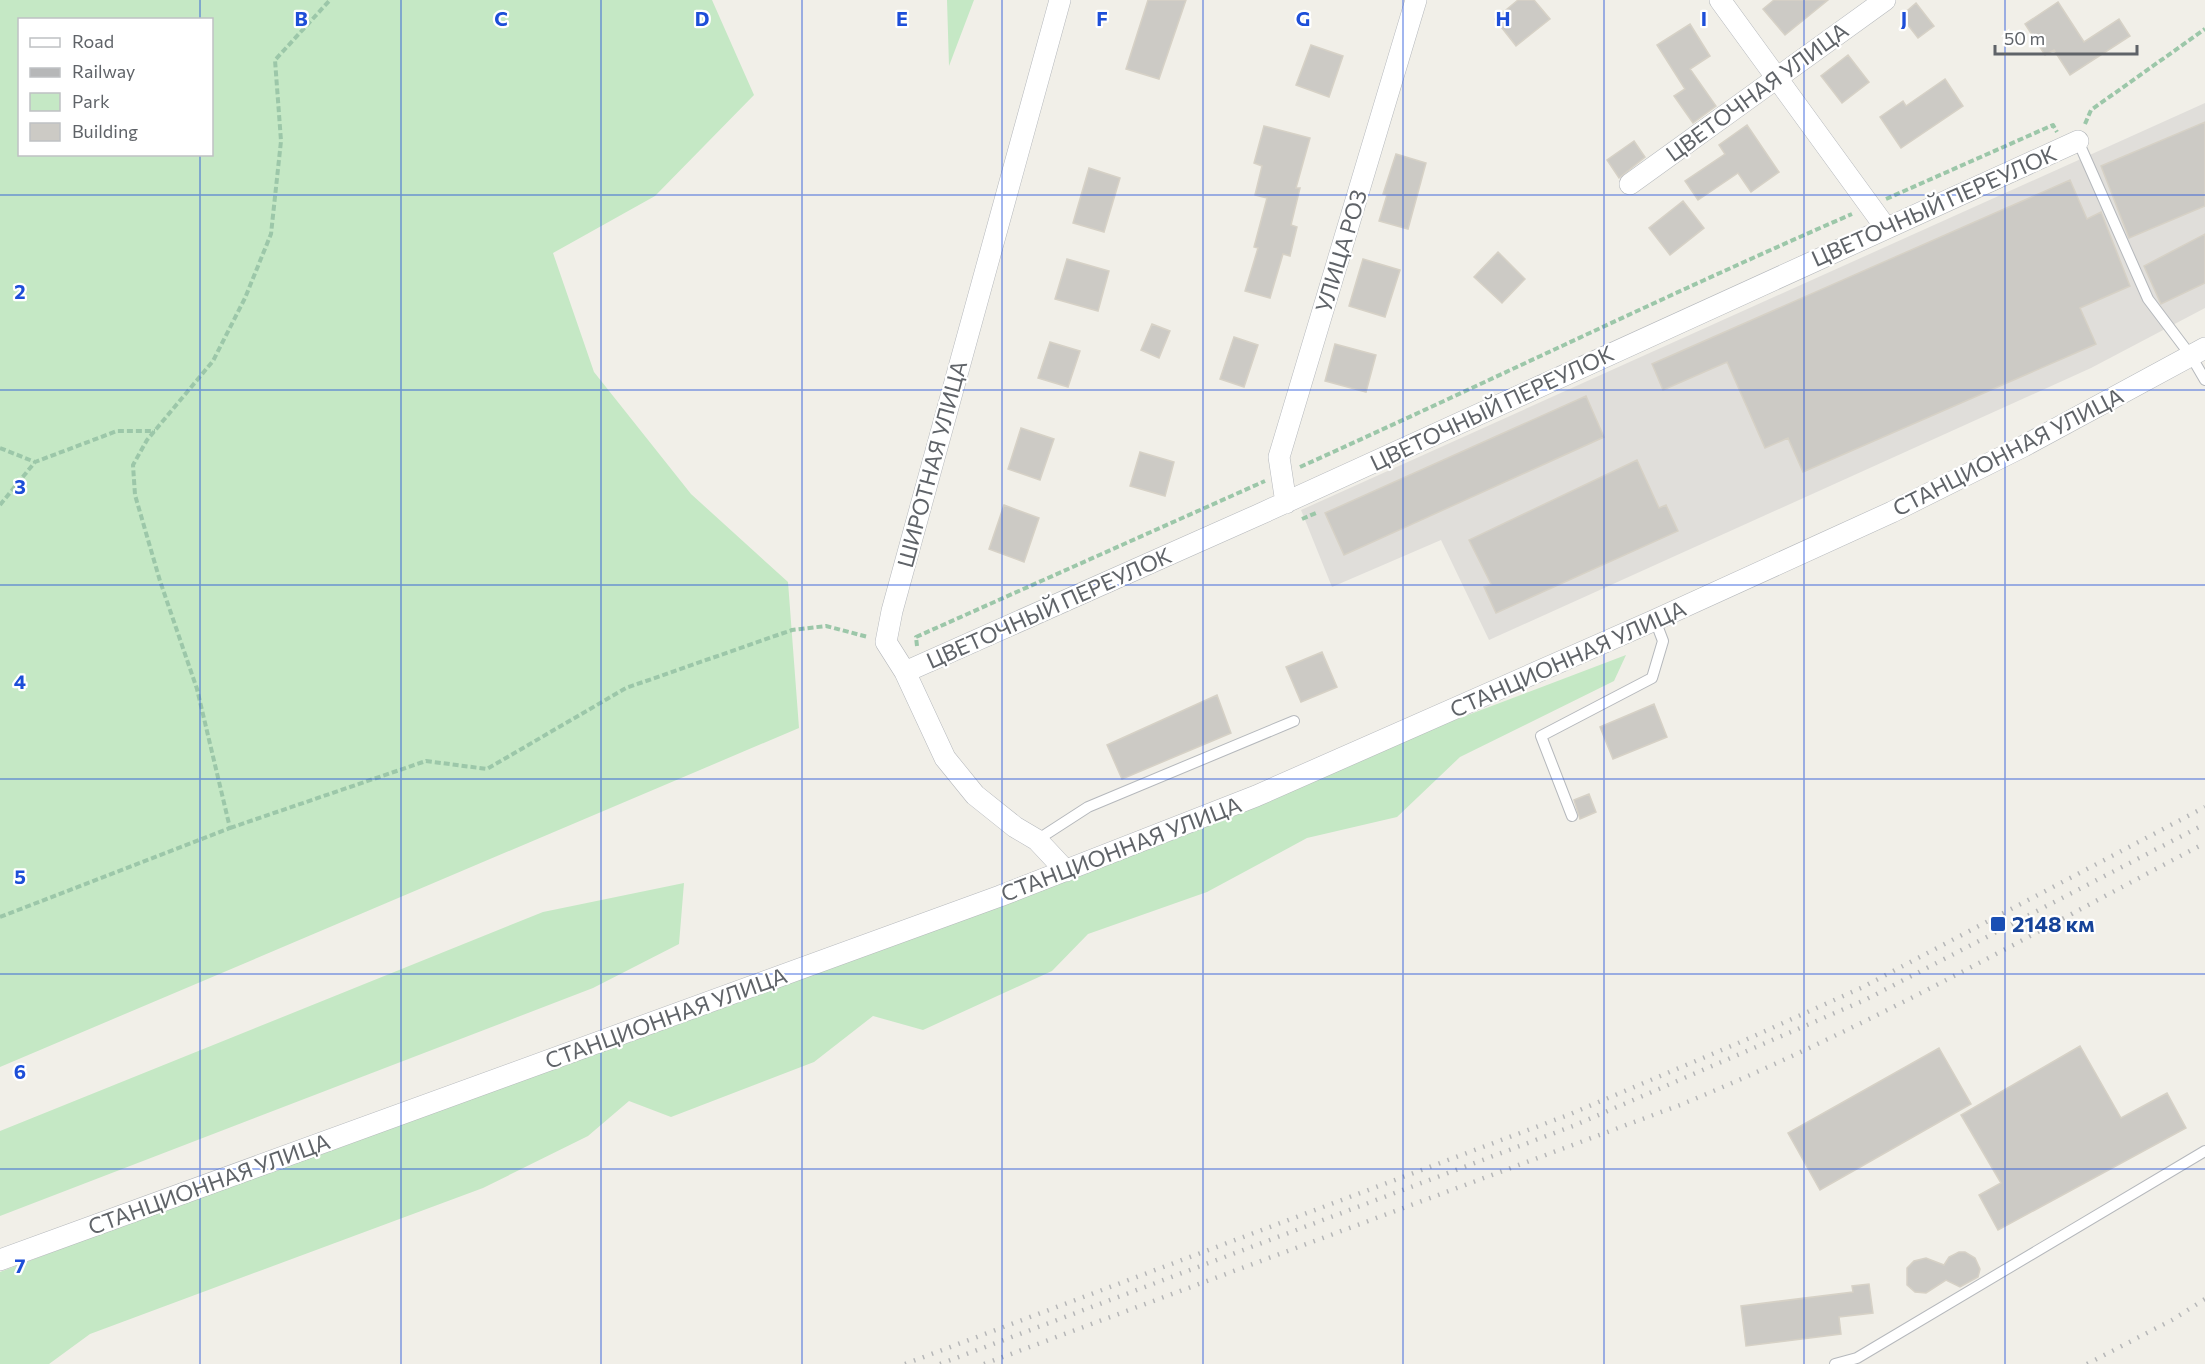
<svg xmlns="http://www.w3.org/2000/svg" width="2205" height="1364" font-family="Commissioner,sans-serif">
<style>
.industrial{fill:#e0deda}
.green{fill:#c5e8c5;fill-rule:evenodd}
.building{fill:#cccac5;stroke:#d6d1c6;stroke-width:1.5}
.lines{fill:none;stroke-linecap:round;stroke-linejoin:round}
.service-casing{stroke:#b5b8bc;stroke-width:12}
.minor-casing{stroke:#b5b8bc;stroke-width:22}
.path{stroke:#9cc7a9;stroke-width:4;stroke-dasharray:6 3;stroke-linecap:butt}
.service{stroke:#fff;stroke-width:10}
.minor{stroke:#fff;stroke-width:21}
.rail{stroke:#b6b7b8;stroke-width:4.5;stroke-dasharray:1.5 8;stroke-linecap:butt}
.grid{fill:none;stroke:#1d4ed8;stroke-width:1.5;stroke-opacity:0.55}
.transit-dot{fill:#1a4fb4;stroke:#fff;stroke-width:2}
.labels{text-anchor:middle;stroke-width:4.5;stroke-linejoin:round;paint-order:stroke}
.street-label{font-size:22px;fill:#5f6368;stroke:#fff}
.transit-label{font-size:22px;font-weight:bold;fill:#164399;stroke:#fff;text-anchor:start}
.grid-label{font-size:20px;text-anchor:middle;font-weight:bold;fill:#1d4ed8;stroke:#fff;stroke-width:4.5;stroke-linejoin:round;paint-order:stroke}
</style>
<rect width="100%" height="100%" fill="#f1efe8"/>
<path class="industrial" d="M2205,103V308L2091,368L1489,640L1441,540L1332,587L1301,510Z"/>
<path class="green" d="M0,0H712L754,95L655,196L553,253L594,372L691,494L788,582L799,728L0,1067ZM20,20H212V154H20Z
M947,0H974L949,66Z
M1626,655L1614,681L1460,757L1397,817L1307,838L1207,892L1088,934L1052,971L923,1030L873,1016L814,1062L671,1117L629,1101L588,1136L483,1188L90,1334L49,1364H0V1272Z
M684,883L679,944L593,988L0,1216V1131L543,912Z"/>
<path class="building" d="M1148,0H1186L1159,79L1126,69Z
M1518,0H1534L1550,19L1516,46L1495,19Z
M1774,0H1828L1785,35L1763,9Z
M2058,2L2084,42L2119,19L2130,36L2070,75L2054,50L2045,55L2025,24Z
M1916,3L1934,26L1918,38L1901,16Z
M1690,24L1710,56L1690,69L1716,106L1693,123L1674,96L1685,89L1657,45Z
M1311,45L1343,56L1329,97L1296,85Z
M1848,55L1869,82L1842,103L1821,76Z
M1945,79L1963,106L1901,148L1880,117L1903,101L1906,106Z
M2205,122V206L2129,238L2101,166Z
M1747,125L1779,172L1751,192L1738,173L1698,200L1685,181L1725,154L1719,145Z
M1264,126L1310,138L1296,188H1300L1291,225L1297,227L1290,256L1283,254L1270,298L1245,291L1258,248L1254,247L1267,198L1255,195L1262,166L1254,163Z
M1634,141L1645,157L1619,178L1607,160Z
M1396,154L1426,163L1408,229L1379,221L1387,195L1383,194Z
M1089,168L1120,178L1104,232L1073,223Z
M2070,180L2087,219L2101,212L2130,286L2080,308L2096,344L1803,472L1788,438L1765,448L1727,362L1663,390L1652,364Z
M1683,201L1704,228L1670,255L1649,228Z
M2205,234V283L2161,304L2144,266Z
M1498,252L1525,279L1502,303L1474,277Z
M1067,259L1109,271L1098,311L1055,299Z
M1363,259L1400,270L1385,317L1349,306Z
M1152,324L1170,331L1159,358L1141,350Z
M1234,337L1258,345L1244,387L1220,379Z
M1050,342L1080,351L1068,387L1038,378Z
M1335,344L1376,355L1366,392L1325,381Z
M1586,396L1604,437L1344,555L1325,513Z
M1021,428L1054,439L1040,480L1008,469Z
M1140,452L1174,462L1165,496L1130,486Z
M1637,460L1659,508L1666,505L1678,531L1496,613L1484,587L1491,584L1469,540Z
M1004,505L1039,518L1024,562L989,549Z
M1322,652L1337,687L1301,702L1286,667Z
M1217,695L1231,733L1122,779L1107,745Z
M1654,704L1667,737L1613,759L1600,727Z
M1589,794L1596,812L1580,819L1574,800Z
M2080,1046L2121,1118L2167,1093L2186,1128L1998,1230L1979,1195L2001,1183L1961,1115Z
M1939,1048L1971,1104L1820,1190L1788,1133Z
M1959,1252H1965L1975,1258L1980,1269L1978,1277L1960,1287L1946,1280L1926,1293L1915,1292L1907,1285V1268L1914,1261L1926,1258L1944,1265L1949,1257Z
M1869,1284L1873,1313L1839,1317L1841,1334L1746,1346L1741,1306L1853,1292L1852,1286Z"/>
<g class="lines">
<defs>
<path id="service" d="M2078,141L2148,299L2191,356L2205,380
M1572,816L1541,736L1652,678L1663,641L1655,620
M1037,840L1088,807L1294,721
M1835,1364L1857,1358L2205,1151"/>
<path id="minor" d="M1060,0L892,611L886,642L905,672L945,758L975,795L1015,827L1037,840L1066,871
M1720,0L1886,228
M1630,184L1885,0
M1286,503L1279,457L1416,0
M905,672L1258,515L2078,141
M0,1260L1000,896L1256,796L1655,620L1892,512L2024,446L2205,348"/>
</defs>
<use href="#service" class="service-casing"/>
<use href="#minor" class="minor-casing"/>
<path class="path" d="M2085,124L2091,110L2205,29
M1886,199L2053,125L2057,132
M0,448L35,462
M1300,467C1484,384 1666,295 1852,214
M0,505L35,462L117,431H155
M1302,519L1316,513
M917,646L916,637L1265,481
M230,828L426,761L487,769L626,688L792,630L826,626L868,637
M0,917L230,828L197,689L160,581L135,495L133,465L147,440L213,361L245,298L271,234L281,141L275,60L330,0"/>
<use href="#service" class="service"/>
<use href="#minor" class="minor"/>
<path class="rail" d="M905,1364L1568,1115L1743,1041L1861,988L2205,807
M940,1364L1573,1126L1865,1000L2205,824
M984,1364L1680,1105C1861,1031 2032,934 2205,843
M2087,1364L2172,1320L2205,1299"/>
</g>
<path class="grid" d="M200,0V20M401,0V1364M601,0V1364M802,0V1364M1002,0V1364M1203,0V1364M1403,0V1364M1604,0V1364M1804,0V1364M2005,0V1364M200,154V1364M0,195H2205M0,390H2205M0,585H2205M0,779H2205M0,974H2205M0,1169H2205"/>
<rect class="transit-dot" x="1990" y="916" width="16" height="16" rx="3"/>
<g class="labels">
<g class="street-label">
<text transform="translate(1757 92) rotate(-36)" y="8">ЦВЕТОЧНАЯ УЛИЦА</text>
<text transform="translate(1934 206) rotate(-24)" y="8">ЦВЕТОЧНЫЙ ПЕРЕУЛОК</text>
<text transform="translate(1341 251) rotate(-73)" y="8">УЛИЦА РОЗ</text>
<text transform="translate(1492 408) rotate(-25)" y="8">ЦВЕТОЧНЫЙ ПЕРЕУЛОК</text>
<text transform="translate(2008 452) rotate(-27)" y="8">СТАНЦИОННАЯ УЛИЦА</text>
<text transform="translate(932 464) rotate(-75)" y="8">ШИРОТНАЯ УЛИЦА</text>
<text transform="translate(1049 608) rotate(-24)" y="8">ЦВЕТОЧНЫЙ ПЕРЕУЛОК</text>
<text transform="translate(1568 659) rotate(-24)" y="8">СТАНЦИОННАЯ УЛИЦА</text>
<text transform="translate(1121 849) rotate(-21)" y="8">СТАНЦИОННАЯ УЛИЦА</text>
<text transform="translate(666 1018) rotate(-20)" y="8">СТАНЦИОННАЯ УЛИЦА</text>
<text transform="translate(209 1184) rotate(-20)" y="8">СТАНЦИОННАЯ УЛИЦА</text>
</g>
<g class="transit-label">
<text x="2012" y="932">2148 км</text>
</g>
</g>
<g class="grid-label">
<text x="301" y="26">B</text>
<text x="501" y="26">C</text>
<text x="702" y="26">D</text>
<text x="902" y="26">E</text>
<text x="1102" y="26">F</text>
<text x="1303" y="26">G</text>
<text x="1503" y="26">H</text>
<text x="1704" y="26">I</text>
<text x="1904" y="26">J</text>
<text x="20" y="299">2</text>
<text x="20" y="494">3</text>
<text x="20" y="689">4</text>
<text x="20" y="884">5</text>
<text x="20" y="1079">6</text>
<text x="20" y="1273">7</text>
</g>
<rect x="18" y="18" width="195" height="138" fill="#ffffff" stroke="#bfc1c3" stroke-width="1.5"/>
<rect x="30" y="38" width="30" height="9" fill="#ffffff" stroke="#bfc1c3" stroke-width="1.5"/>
<text x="72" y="48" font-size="18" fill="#5f6368">Road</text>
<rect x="30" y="68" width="30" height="9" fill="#b6b7b8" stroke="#bfc1c3" stroke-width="1.5"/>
<text x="72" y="78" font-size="18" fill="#5f6368">Railway</text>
<rect x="30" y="93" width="30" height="18" fill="#c5e8c5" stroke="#bfc1c3" stroke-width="1.5"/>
<text x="72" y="108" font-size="18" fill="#5f6368">Park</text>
<rect x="30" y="123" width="30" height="18" fill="#cccac5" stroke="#bfc1c3" stroke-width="1.5"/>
<text x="72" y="138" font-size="18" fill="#5f6368">Building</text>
<path d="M1995 45v9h142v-9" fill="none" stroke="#5f6368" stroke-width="3"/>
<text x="2004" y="45" font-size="18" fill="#5f6368" stroke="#ffffff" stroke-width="4.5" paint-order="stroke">50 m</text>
</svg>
